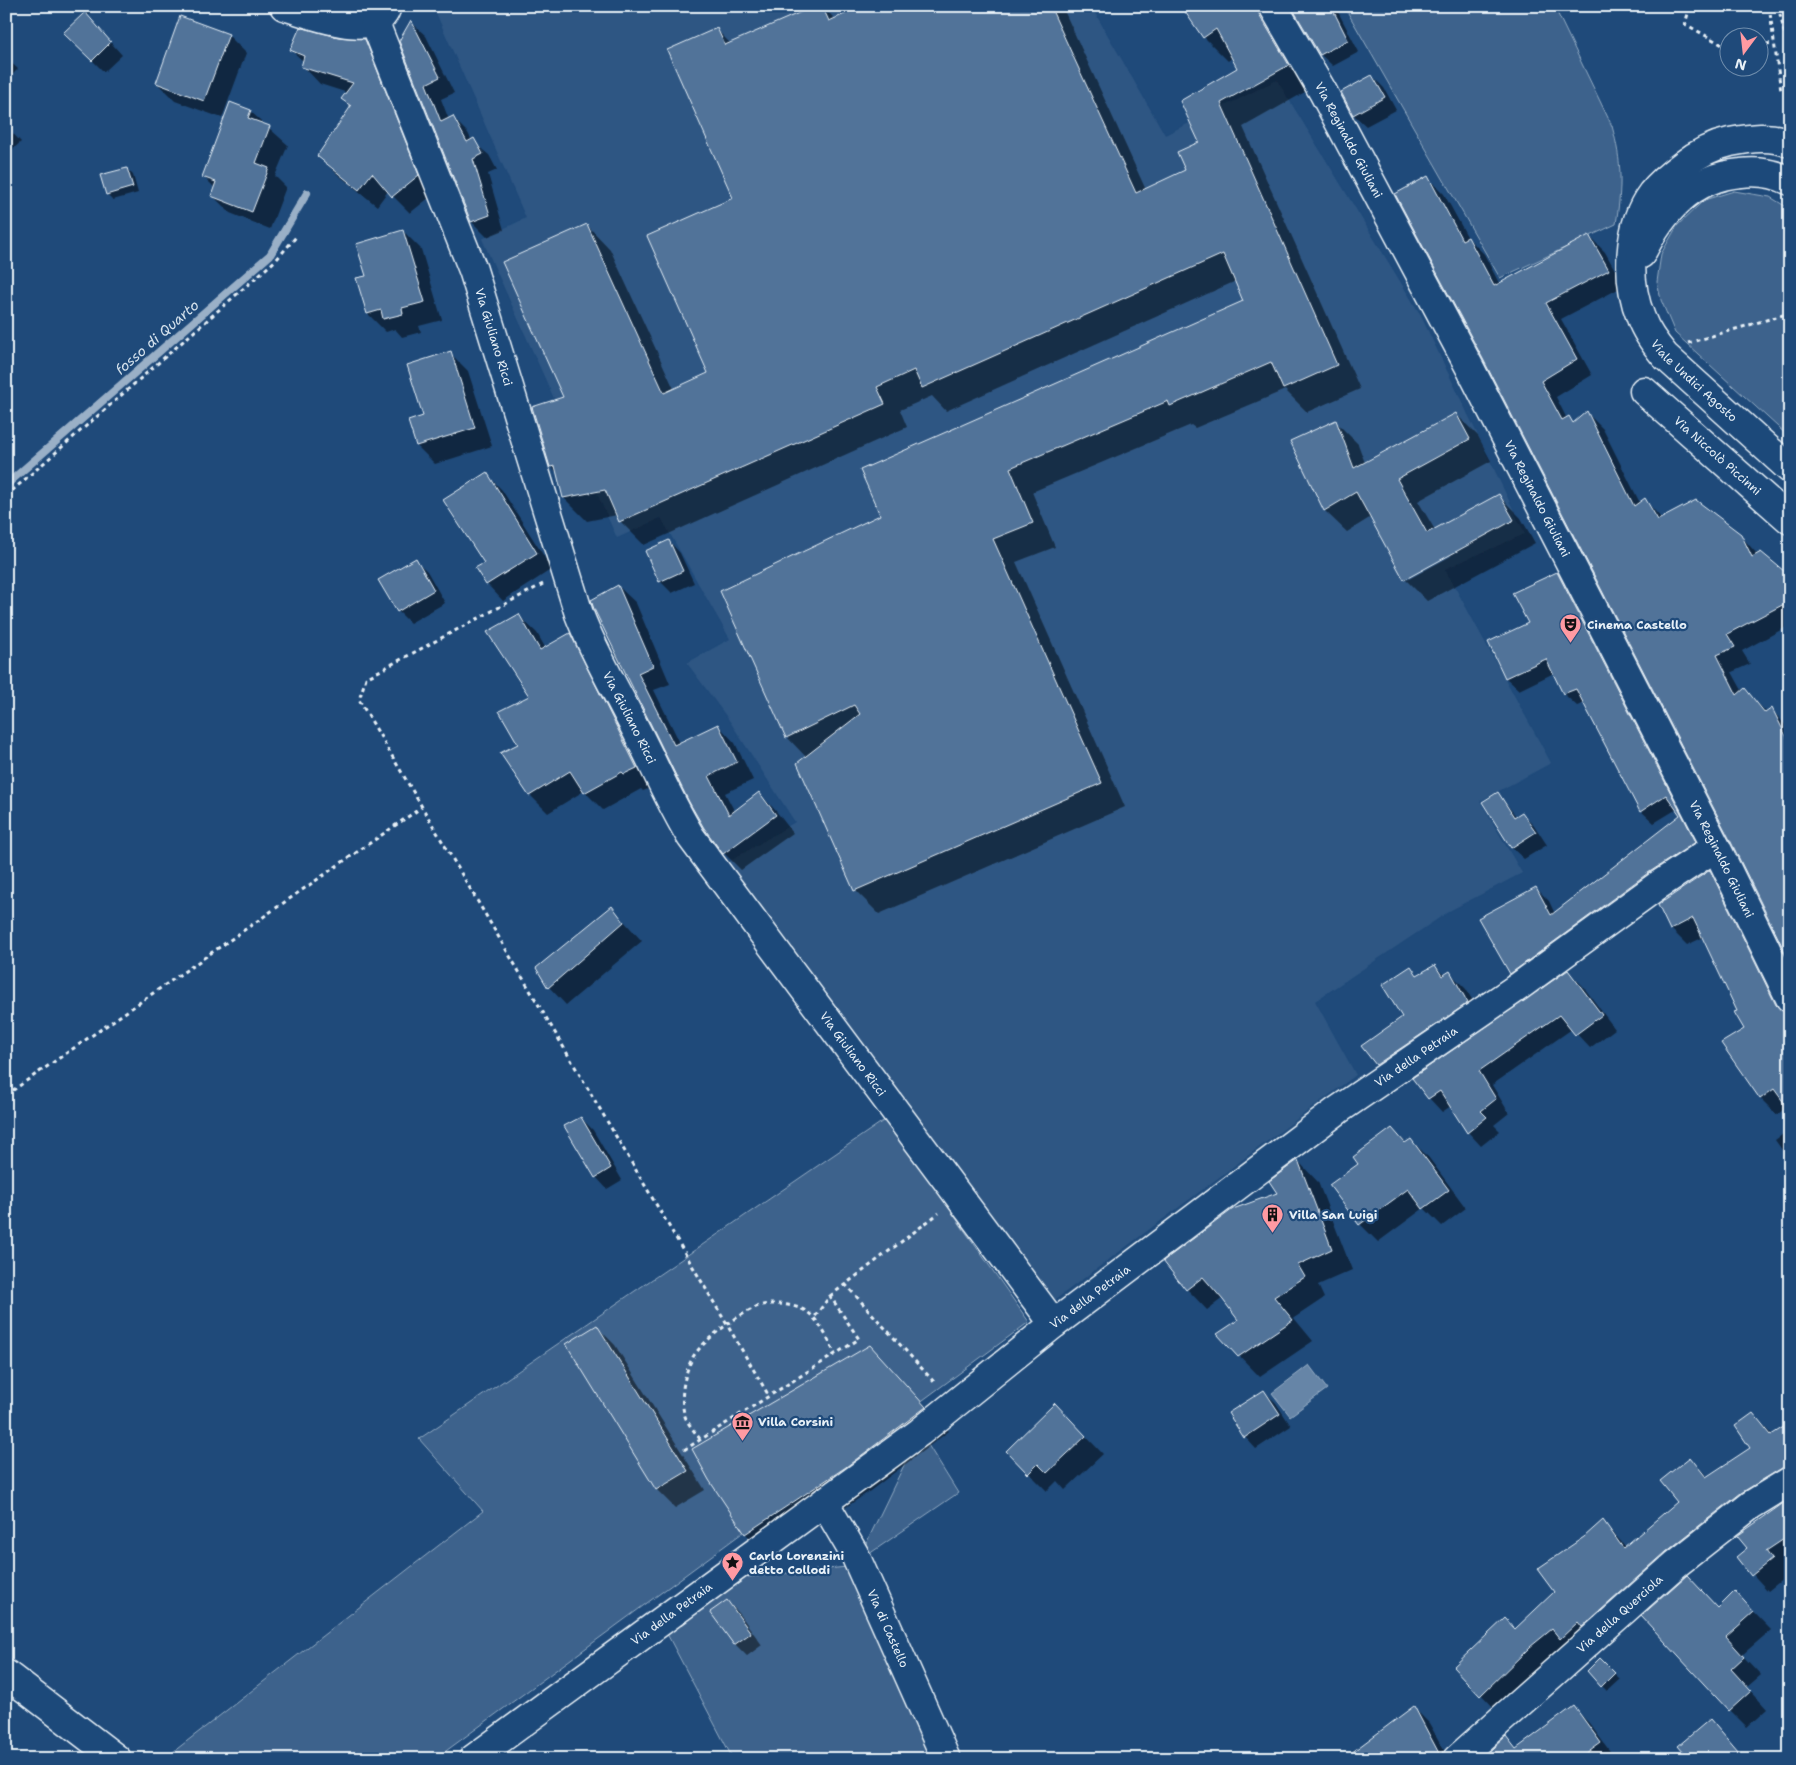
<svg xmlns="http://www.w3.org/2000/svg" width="1796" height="1765" font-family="'Shantell Sans',sans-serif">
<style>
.built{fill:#2e5683}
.green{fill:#3c628c;stroke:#92aac2}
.water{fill:#6685a7;stroke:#9ab0c7}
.shadow{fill:#0007;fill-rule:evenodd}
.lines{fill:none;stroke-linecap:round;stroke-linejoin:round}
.stream{stroke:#9ab0c7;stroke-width:8}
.building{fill:#517399;stroke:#e8f1f8}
.minor-casing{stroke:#e8f1f8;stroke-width:31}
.major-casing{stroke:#e8f1f8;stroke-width:31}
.path{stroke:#e8f1f8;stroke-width:3;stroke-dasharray:4 4;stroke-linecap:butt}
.minor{stroke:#1f4a7a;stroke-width:28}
.major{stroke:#1f4a7a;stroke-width:28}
.labels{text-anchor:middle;stroke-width:4.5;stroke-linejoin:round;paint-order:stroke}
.street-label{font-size:12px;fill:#e8f1f8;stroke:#1f4a7a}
.poi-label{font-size:12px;font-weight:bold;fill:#e8f1f8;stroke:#1f4a7a;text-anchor:start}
.water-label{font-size:14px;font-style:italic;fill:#d4e1ec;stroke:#1f4a7a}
</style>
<rect width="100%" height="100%" fill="#1f4a7a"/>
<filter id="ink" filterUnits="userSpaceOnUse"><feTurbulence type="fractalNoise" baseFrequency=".02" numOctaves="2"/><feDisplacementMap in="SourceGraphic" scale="10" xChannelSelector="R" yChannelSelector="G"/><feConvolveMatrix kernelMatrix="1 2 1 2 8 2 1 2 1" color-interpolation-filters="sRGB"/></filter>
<g filter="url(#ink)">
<path class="built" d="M433,6H1091L1165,135L1277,80L1420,314L1525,534L1445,569L1551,763L1480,801L1522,873L1451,910L1315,1001L1356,1075L1036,1314L712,872L795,822L729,720L687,663L730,639L661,518L617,538L482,239L526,218Z"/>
<path class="green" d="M1344,6H1554L1612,126C1622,163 1622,186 1616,224L1500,278Z
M1734,191L1770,197L1790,209V438L1675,333L1661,300L1657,282L1661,254L1677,226L1704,200Z
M886,1119L1029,1322L435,1759H164L483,1511L419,1439Z
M920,1432L958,1493L869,1554L864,1548Z
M847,1567L930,1759H733L665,1630L729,1579Z"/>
<path class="water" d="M1309,1365L1327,1389L1290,1416L1272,1393Z"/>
<path class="shadow" d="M77,6H98L87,16L122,55L104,72L65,33L85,14Z
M314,6H378L377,18Z
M822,6L836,20L866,6H1062L1146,190L1187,171L1201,142L1181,102L1239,68L1233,57L1228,61L1204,37L1182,6H1263L1312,88L1243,127L1360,389L1307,412L1285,390L1195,428L1191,425L1032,492L1055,547L1016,562L1125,807L879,914L855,890L806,757L787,737L882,515L1245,301L1236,281L946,411L932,396L900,410L907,427L644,545L620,521L617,515L587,521L564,498L558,474L551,466L565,398L587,225L610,249L674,389L710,373L734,198L717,30L731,44Z
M1293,6H1335L1359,52L1333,66L1321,55Z
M411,22L426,36L454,93L441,99L449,120L453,118L468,133L472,141L489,155L497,170L488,174L504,230L487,237L472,222L400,41Z
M228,35L246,53L222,118L175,101L157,83Z
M338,39L364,40L381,57L435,193L410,213L388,191L377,206L336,173L319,156L352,108L343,99L348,93L320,84L303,66L304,62L291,50Z
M6,58L18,69L6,81Z
M1372,76L1384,88L1396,110L1366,126L1354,115L1343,93Z
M231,104L250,111L288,145L275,176L286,187L270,229L230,213L212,195L215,188L203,176Z
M6,126L21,142L6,155Z
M127,169L133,175L138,193L113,200L107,194Z
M1428,178L1444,194L1468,238L1484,254L1500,285L1589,236L1605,252L1624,286L1561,319L1592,375L1556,397L1567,419L1575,424L1587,413L1603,429L1640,503L1645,500L1662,519L1740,535L1758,555L1790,578V625L1742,651L1750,664L1732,672L1743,692L1745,690L1767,713L1772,710L1790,730V959Z
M403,231L421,249L442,320L419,326L421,332L402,337L395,329L386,332L368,314L358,279L367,276Z
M450,353L468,371L492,446L435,464L417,446L410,422L424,417Z
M1456,414L1478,436L1491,461L1418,501L1435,530L1499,496L1521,518L1535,543L1427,601L1405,579L1371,517L1347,532L1325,511L1292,441L1336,422L1358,444L1365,463ZM1450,554L1451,556L1407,580L1406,577Z
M486,474L502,490L552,569L503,601L487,584L477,568L485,563Z
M669,541L680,553L694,583L672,593L660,581Z
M415,560L427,571L445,603L410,623L398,611Z
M1557,574L1570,586L1707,855L1523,985L1511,973L1536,888L1549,901L1555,914L1682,816L1677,809L1654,823L1641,811L1585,703L1577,706L1564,694L1554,673L1519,690L1506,678L1489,643L1529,623Z
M618,586L636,603L670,684L654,690L680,743L718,725L735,743L753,780L725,793L735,812L759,793L776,811L793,833L741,870L724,853L690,802L613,649L592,600Z
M519,616L537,633L546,649L570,635L588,653L655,786L643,791L641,789L603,810L584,791L548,813L530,795L520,744L531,696Z
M1790,632V641L1786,637Z
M1498,794L1516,816L1522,813L1534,825L1547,845L1524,859L1512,848L1484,803Z
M1710,871L1726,887L1788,1014V1106L1777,1115L1761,1099L1722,1044L1745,1029L1704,937L1687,945L1671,929Z
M612,908L642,941L566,1005L549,987Z
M1435,966L1445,976L1450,973L1466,989L1483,1019L1392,1081L1376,1065L1404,1017L1411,968L1418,975Z
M1568,972L1582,985L1615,1029L1590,1048L1572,1029L1492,1085L1509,1113L1494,1125L1500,1131L1481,1146L1468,1132L1451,1106L1442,1112L1429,1098Z
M581,1118L593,1130L622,1180L607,1189L596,1177Z
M1392,1129L1407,1144L1411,1140L1429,1158L1466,1208L1442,1226L1424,1208L1378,1242L1360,1224L1331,1186L1360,1164Z
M1790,1129V1161L1775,1140Z
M1298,1161L1318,1182L1352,1270L1318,1285L1324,1298L1294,1318L1313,1341L1260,1377L1219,1335L1240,1320L1223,1298L1207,1310L1187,1289L1279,1194Z
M1790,1182V1198L1783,1187Z
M597,1327L615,1345L705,1490L675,1508L657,1490L568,1345Z
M869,1346L949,1431L870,1491L770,1558L746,1534L710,1479Z
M1264,1391L1276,1403L1291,1426L1256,1449L1245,1437Z
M1753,1414L1773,1435L1790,1424V1489L1497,1711L1455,1667L1515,1630L1556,1592L1584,1538L1603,1522L1626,1547L1679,1502L1690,1459L1708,1477L1752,1448Z
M1073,1423L1103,1454L1065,1490L1057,1481L1047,1491L1029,1473Z
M1790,1501V1562L1781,1568L1788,1575L1768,1591L1737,1557L1749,1548L1739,1536L1761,1519Z
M1735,1593L1771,1630L1742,1655L1761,1675L1747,1687L1767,1709L1747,1727L1730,1710L1718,1609Z
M727,1601L739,1613L762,1645L747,1656L735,1644Z
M1600,1659L1620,1679L1607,1691L1602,1686Z
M1414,1708L1429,1723L1449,1759H1336L1364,1745Z
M1574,1708L1589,1723L1615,1758L1493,1759L1511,1744L1517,1750Z"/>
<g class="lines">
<path class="stream" d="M6,485L270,255L307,193"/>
</g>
<path class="building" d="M815,6H822L829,21L863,6H1050L1136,193L1185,170L1177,152L1199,142L1180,101L1237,68L1216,29L1203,38L1181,6H1257L1259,14L1289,65L1221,103L1337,365L1283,389L1271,362L1170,406L1168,401L1010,468L1033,523L993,539L1102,783L854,891L797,763L860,714L854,705L786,738L720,591L880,515L860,470L1243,301L1223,254L922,388L914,370L877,387L885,404L619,522L605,490L563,498L555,466L550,467L532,407L563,397L502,262L587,224L664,393L708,373L647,236L733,198L667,50L717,28L725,45Z
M1291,6H1331L1348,40L1320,55Z
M85,12L111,42L92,61L63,33Z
M180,16L229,34L204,101L156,83Z
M411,20L440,77L426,84L441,122L453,116L467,142L474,138L483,154L473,159L490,215L471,222L399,41Z
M300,27L338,37L365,39L419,175L392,197L372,173L359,190L317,156L351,106L341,99L353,83L301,67L304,56L290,50Z
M1372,75L1385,97L1353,115L1341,92Z
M230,102L251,110L248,118L270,126L256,163L269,168L252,212L211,196L216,182L202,177Z
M127,168L133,187L106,195L100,175Z
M1428,176L1462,240L1468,237L1494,286L1589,235L1609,270L1546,303L1577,359L1541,381L1562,420L1569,416L1573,423L1587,411L1634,506L1645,498L1658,520L1696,500L1741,534L1752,557L1761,552L1790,576V601L1727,634L1735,647L1717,655L1737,695L1745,688L1765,713L1772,708L1790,744V962L1730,840L1483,359L1395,194Z
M403,230L425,302L402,308L403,314L383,319L381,310L367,314L356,278L366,276L356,244Z
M451,351L475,428L416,446L408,421L423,416L407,365Z
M1456,413L1470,439L1397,479L1427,533L1499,494L1514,520L1404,580L1356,492L1324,511L1290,441L1336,420L1354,468Z
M487,472L537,553L486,585L475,568L484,563L443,500Z
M669,540L683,571L659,582L645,551Z
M416,558L434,590L397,612L378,580Z
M1557,572L1696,842L1648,873L1510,974L1478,918L1536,887L1551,915L1680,815L1666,795L1640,812L1576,689L1563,694L1546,659L1505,678L1488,642L1528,623L1512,593Z
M618,585L653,666L638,673L674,745L718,724L737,762L709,776L729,815L759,792L776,815L723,854L704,828L689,802L594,609L591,600Z
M519,614L540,650L570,633L637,768L624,774L622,772L584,793L570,771L529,796L500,753L518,744L499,711L529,696L487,632Z
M1498,792L1514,817L1522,812L1536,832L1511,848L1482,802Z
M1710,870L1776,1005L1782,1011L1790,1014V1111L1774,1089L1760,1099L1721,1043L1744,1029L1734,1012L1737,1011L1693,918L1670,930L1658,905Z
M612,906L624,922L548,988L536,968Z
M1435,965L1442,976L1450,971L1468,1003L1376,1065L1361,1046L1402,1017L1382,985L1411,966L1417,975Z
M1568,970L1602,1015L1575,1035L1559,1015L1479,1071L1496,1099L1481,1111L1487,1117L1467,1133L1440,1091L1428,1099L1412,1078Z
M581,1117L611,1168L595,1178L564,1126Z
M1392,1128L1405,1143L1411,1139L1449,1190L1423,1209L1408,1189L1359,1225L1329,1185L1358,1164L1353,1157Z
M1298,1160L1332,1249L1298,1265L1305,1277L1274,1297L1293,1320L1238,1357L1217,1334L1238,1320L1223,1300L1203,1277L1186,1290L1163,1261L1233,1209L1277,1193L1269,1181Z
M597,1325L688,1471L656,1490L566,1344Z
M870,1345L926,1407L846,1467L745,1534L709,1480L692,1449Z
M1264,1390L1280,1414L1244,1438L1228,1413Z
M1055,1403L1086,1436L1047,1473L1038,1464L1028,1474L1006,1451Z
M1753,1413L1771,1435L1790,1423V1465L1782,1468L1741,1493L1666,1552L1582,1627L1578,1622L1560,1639L1552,1629L1530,1647L1480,1696L1453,1667L1505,1618L1515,1629L1554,1592L1537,1569L1584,1537L1603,1520L1623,1548L1677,1502L1660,1481L1690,1457L1706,1477L1750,1448L1735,1426Z
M1785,1502L1790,1509V1535L1766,1551L1772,1559L1751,1576L1736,1557L1747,1548L1737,1536Z
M1687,1575L1718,1608L1735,1591L1754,1612L1726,1637L1744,1657L1731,1669L1751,1691L1729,1711L1641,1616Z
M727,1600L751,1633L734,1645L710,1612Z
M1600,1658L1615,1673L1601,1687L1587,1671Z
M1414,1706L1442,1759H1343Z
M1574,1706L1601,1743L1579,1759H1481L1506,1736L1516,1749Z
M1710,1719L1744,1759H1689L1678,1746Z"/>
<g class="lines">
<defs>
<g id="minor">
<path d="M284,6C309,13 378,42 387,6"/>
<path id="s1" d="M1273,6L1323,92L1469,366L1716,847L1790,998"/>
<path id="s2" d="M375,23L473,270L579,614C594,653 615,688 633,724C653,762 669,801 691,837L1054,1324"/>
<path id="s3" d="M1644,391L1790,520"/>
<path id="s4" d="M824,1502L855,1555L946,1759"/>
<path d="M6,1674L117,1759"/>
<path id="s5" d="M473,1759L920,1432L1054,1324L1338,1110L1518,987L1657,886L1716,847"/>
<path id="s6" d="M1457,1759L1676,1564L1751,1505L1790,1481"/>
</g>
<g id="major">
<path id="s7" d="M1790,143C1770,135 1751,138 1730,142C1712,146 1697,154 1683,165C1672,173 1661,182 1652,193C1627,226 1626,281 1641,318C1646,332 1655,344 1665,356L1790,469"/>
<path d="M1641,254C1662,212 1691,177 1741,173C1758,171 1774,173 1790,181"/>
</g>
</defs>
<use href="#minor" class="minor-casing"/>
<use href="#major" class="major-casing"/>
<path class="path" d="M1769,6L1781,91
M1778,6L1790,55
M1690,7L1685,24L1728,48
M1758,45L1774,43
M1688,343L1790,313
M6,496L276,260L296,237
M543,584L366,678L359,700L769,1396
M6,1095L422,807
M845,1284L935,1383
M830,1296L939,1213
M700,1439C695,1432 686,1422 684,1413C680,1395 684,1374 693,1357C704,1339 737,1316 756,1307C770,1301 800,1304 811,1315C822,1326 829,1341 835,1354
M684,1450L859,1339L830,1296L814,1318"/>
<use href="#minor" class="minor"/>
<use href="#major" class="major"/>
</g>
</g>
<defs>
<symbol id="theatre-pin" viewBox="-11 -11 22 30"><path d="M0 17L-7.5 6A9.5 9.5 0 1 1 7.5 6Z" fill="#ff9aa2" stroke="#1f4a7a"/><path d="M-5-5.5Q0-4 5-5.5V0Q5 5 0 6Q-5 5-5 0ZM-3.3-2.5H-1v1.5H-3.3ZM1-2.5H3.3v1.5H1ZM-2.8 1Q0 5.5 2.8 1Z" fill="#111"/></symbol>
<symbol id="building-pin" viewBox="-11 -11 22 30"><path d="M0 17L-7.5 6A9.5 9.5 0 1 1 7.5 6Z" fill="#ff9aa2" stroke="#1f4a7a"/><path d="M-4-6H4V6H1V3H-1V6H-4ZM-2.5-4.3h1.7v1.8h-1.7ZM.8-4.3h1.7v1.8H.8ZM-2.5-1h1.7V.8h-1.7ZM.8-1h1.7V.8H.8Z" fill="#111"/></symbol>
<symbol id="museum-pin" viewBox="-11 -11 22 30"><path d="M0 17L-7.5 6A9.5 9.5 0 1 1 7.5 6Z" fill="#ff9aa2" stroke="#1f4a7a"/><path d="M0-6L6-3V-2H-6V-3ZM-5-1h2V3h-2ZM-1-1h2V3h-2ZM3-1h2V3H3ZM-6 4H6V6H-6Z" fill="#111"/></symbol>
<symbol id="sight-pin" viewBox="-11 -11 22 30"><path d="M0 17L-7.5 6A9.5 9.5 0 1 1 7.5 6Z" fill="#ff9aa2" stroke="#1f4a7a"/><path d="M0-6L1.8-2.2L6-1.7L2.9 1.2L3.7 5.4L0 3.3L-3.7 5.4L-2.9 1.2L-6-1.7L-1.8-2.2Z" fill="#111"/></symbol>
</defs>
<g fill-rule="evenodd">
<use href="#theatre-pin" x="1558" y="612" width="25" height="34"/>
<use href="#building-pin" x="1260" y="1202" width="25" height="34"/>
<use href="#museum-pin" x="730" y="1410" width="25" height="34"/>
<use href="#sight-pin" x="720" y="1550" width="25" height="34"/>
</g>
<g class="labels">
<g class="street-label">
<text dy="4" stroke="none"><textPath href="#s1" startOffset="154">Via Reginaldo Giuliani</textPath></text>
<text dy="4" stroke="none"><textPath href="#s2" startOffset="336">Via Giuliano Ricci</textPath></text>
<text dy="4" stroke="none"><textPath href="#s7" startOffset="369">Viale Undici Agosto</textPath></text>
<text dy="4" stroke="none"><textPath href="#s3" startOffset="98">Via Niccolò Piccinni</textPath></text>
<text dy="4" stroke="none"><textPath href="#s1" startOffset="559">Via Reginaldo Giuliani</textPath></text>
<text dy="4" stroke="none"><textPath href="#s2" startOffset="741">Via Giuliano Ricci</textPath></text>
<text dy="4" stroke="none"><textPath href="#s1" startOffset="964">Via Reginaldo Giuliani</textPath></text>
<text dy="4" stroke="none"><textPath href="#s2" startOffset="1146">Via Giuliano Ricci</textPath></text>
<text dy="4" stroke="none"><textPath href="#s5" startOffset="1176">Via della Petraia</textPath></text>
<text dy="4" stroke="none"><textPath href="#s5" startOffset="771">Via della Petraia</textPath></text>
<text dy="4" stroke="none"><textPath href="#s5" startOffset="246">Via della Petraia</textPath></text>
<text dy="4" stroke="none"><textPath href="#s6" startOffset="218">Via della Querciola</textPath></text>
<text dy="4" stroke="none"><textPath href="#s4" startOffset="142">Via di Castello</textPath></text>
</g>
<g class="poi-label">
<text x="1587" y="629">Cinema Castello</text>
<text x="1289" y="1219">Villa San Luigi</text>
<text x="758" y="1426">Villa Corsini</text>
<text x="749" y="1560">Carlo Lorenzini<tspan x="749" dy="14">detto Collodi</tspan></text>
</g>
<g class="water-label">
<text transform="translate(157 337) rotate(-41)" y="5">fosso di Quarto</text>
</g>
</g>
<rect width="1796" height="1765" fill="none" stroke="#1f4a7a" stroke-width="25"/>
<rect x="12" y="12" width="1771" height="1740" fill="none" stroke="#e8f1f8" stroke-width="2" filter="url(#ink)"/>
<g transform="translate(1744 52) rotate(195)"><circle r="24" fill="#1f4a7a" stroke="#6f8dac"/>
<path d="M0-4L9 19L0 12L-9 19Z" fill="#ff9aa2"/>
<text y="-8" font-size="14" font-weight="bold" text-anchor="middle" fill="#e8f1f8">N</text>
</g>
</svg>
